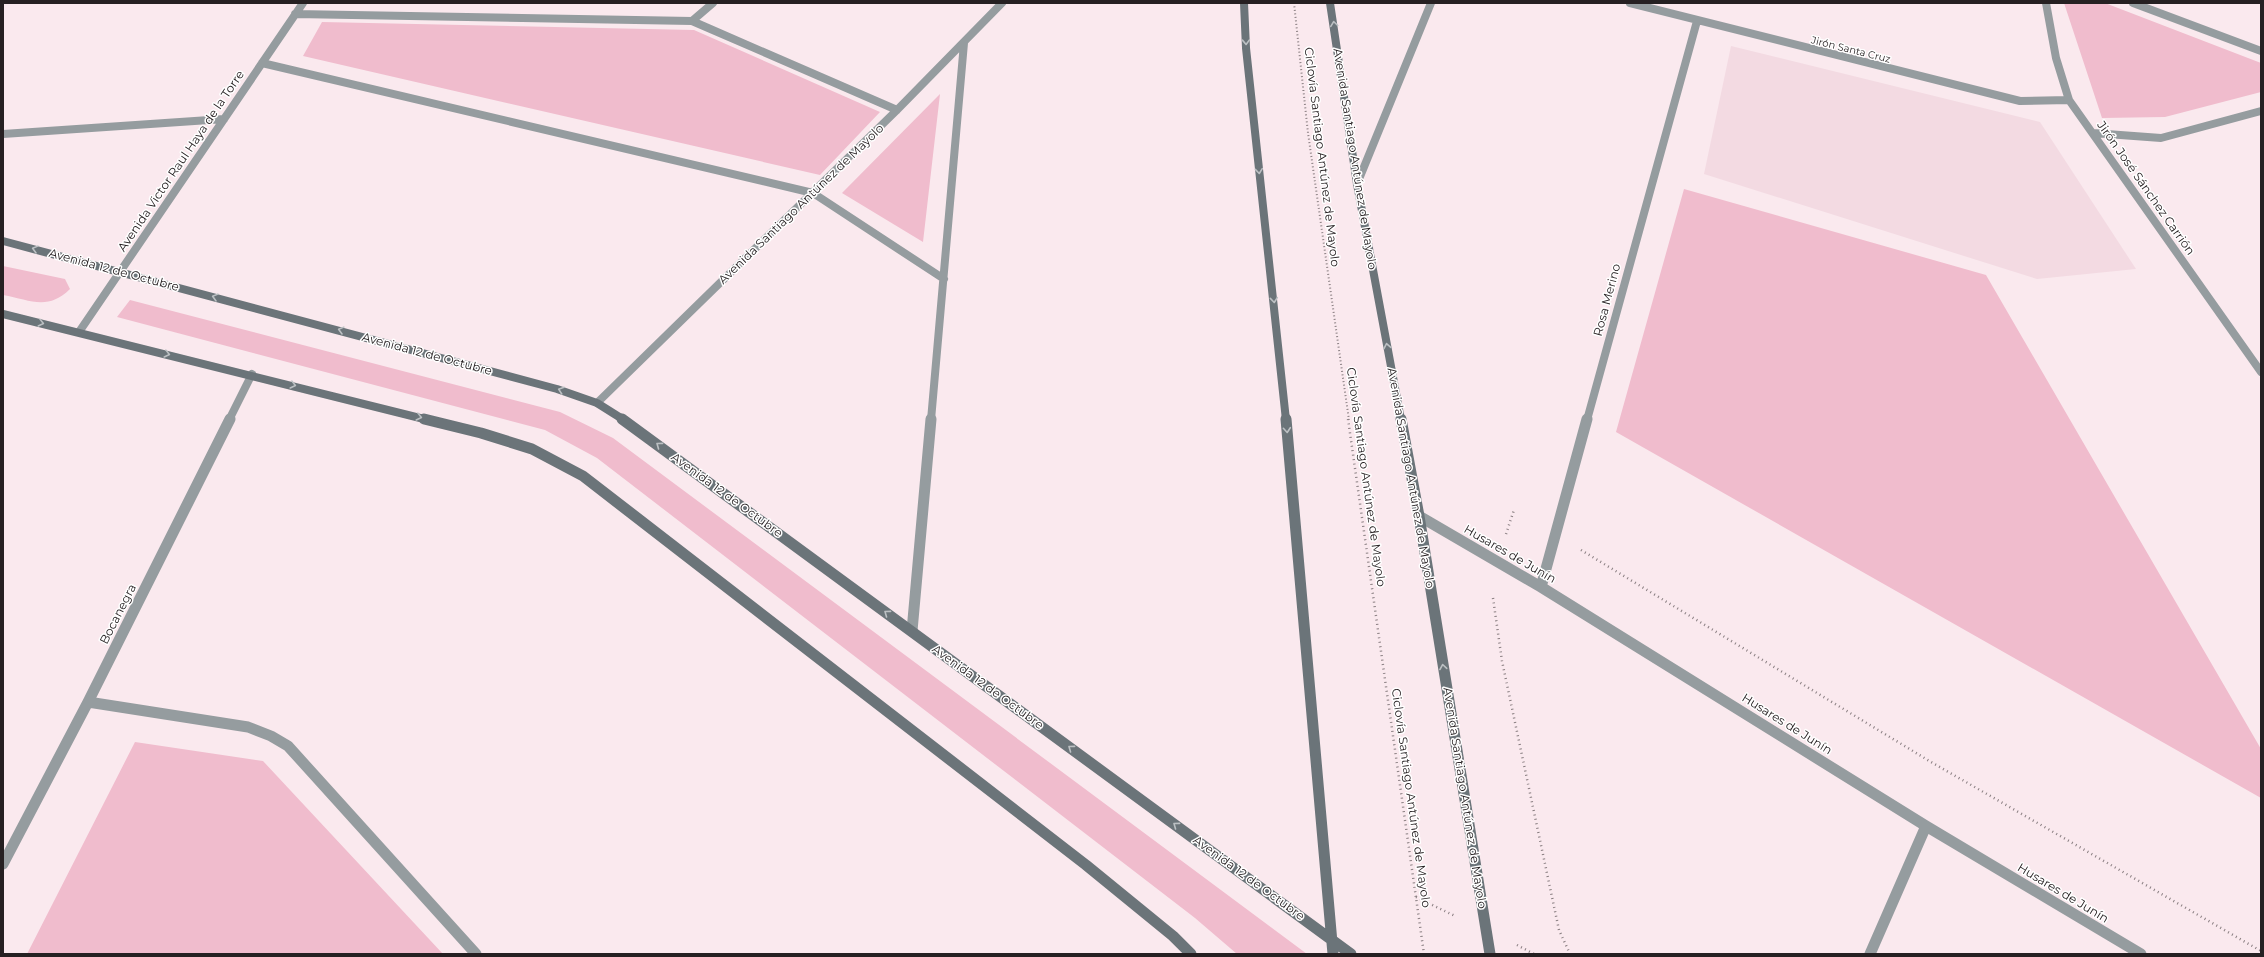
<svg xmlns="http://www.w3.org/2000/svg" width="2264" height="957" font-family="Montserrat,sans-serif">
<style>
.built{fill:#f3dae2}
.green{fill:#f0bccd}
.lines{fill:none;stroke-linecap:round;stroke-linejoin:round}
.path-far1{stroke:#8a7f82;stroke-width:2;stroke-dasharray:1 2.5;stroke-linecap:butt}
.path{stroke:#8a7f82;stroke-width:2.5;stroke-dasharray:1 3.5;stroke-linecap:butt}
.minor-far1{stroke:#959c9f;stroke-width:8}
.minor{stroke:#959c9f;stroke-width:11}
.secondary-far1{stroke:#6b7479;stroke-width:8}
.secondary{stroke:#6b7479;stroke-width:11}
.oneway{stroke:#bcc0c3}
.labels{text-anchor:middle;stroke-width:3;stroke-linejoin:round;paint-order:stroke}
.far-street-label{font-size:10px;fill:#262022;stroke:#fff}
.street-label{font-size:12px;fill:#262022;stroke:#fff}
</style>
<rect width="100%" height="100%" fill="#fae9ee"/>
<path class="built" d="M1731,46L2040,122L2136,269L2037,279L1704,174Z"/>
<path class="green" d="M2064,3H2105L2261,63V92L2165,117L2102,118Z
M322,22L694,30L880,112L820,175L303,56Z
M940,94L923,242L842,193Z
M1684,189L1986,275L2261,749V798L1616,432Z
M3,266L65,279L70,289C48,311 30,300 3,295Z
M130,300L560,412L613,438L1307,954H1237L1195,918L597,458L545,430L117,317Z
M135,742L263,761L443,954H27Z"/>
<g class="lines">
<path class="path-far1" d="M1294,3L1308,133L1349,420"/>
<path class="path" d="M1348,419L1424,954
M1506,534L1514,510
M1581,550L1931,762L2261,951
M1493,598L1502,661L1559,930L1570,954
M1416,897L1455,916
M1517,945L1534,954"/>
<path class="minor-far1" d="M1630,3L2020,101L2069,100
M2046,3L2056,58L2069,100L2261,372
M2133,3L2261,51
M295,14L692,21L897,110
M692,21L713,3
M262,63L813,193L944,279
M2093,133L2161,138L2261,111
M3,134L224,119
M1357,184L1431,3
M79,332L303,3
M597,403L897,110L1002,3
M229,420L252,374
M931,420L964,43
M1587,420L1697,21"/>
<path class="minor" d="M1419,516L1541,587L1926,826L2141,954
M1541,587L1587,419
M912,631L931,419
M88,702L248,727L271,736L288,746L476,954
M3,864L88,702L230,419
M1870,954L1926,826"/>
<path class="secondary-far1" d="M1244,3L1246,48L1286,420
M1330,3L1357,184L1401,420
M3,241L557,389L597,403L624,420
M3,314L428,420"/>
<path class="secondary" d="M424,419L481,433L532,449L583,476L1086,865L1173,936L1191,954
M622,419L1351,954
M1286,419L1333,954
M1401,419L1419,516L1490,954"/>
</g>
<defs><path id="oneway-chevron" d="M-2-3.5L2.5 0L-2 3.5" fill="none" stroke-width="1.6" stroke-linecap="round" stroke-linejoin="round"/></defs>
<g class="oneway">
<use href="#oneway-chevron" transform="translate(1334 24) rotate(-98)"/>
<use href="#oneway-chevron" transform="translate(1246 42) rotate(88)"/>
<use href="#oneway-chevron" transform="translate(1259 171) rotate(84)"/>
<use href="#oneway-chevron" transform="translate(35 249) rotate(-165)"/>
<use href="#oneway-chevron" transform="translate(215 297) rotate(-165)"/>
<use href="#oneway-chevron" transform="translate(1274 300) rotate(84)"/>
<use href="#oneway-chevron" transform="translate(41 323) rotate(14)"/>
<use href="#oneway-chevron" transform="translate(341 330) rotate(-165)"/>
<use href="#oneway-chevron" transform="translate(1387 346) rotate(-101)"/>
<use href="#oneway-chevron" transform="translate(167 354) rotate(14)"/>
<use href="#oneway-chevron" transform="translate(293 385) rotate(14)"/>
<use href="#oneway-chevron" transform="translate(561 390) rotate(-161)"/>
<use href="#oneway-chevron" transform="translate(419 417) rotate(14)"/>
<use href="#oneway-chevron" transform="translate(1287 430) rotate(85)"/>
<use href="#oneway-chevron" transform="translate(659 445) rotate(-144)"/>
<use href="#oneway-chevron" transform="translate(887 613) rotate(-144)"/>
<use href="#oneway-chevron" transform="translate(1443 667) rotate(-99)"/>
<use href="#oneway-chevron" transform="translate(1071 748) rotate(-144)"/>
<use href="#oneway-chevron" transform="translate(1176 825) rotate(-144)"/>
</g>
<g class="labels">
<g class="far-street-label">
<text transform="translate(1851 49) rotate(14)" y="4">Jirón Santa Cruz</text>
</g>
<g class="street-label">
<text transform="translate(1322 157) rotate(83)" y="4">Ciclovía Santiago Antúnez de Mayolo</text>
<text transform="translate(1355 159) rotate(81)" y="4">Avenida Santiago Antúnez de Mayolo</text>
<text transform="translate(181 161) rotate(-56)" y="4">Avenida Victor Raul Haya de la Torre</text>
<text transform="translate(2146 188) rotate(55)" y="4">Jirón José Sánchez Carrión</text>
<text transform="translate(801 204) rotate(-44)" y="4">Avenida Santiago Antúnez de Mayolo</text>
<text transform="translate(114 270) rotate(15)" y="4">Avenida 12 de Octubre</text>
<text transform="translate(1607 300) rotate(-75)" y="4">Rosa Merino</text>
<text transform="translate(427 354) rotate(15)" y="4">Avenida 12 de Octubre</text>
<text transform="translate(1366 477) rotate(82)" y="4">Ciclovía Santiago Antúnez de Mayolo</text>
<text transform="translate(1411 478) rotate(80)" y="4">Avenida Santiago Antúnez de Mayolo</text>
<text transform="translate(727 495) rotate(36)" y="4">Avenida 12 de Octubre</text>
<text transform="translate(1510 554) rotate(30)" y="4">Husares de Junín</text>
<text transform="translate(118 614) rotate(-63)" y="4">Bocanegra</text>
<text transform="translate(988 687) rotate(36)" y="4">Avenida 12 de Octubre</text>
<text transform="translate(1787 724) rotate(32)" y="4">Husares de Junín</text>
<text transform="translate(1411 798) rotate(82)" y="4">Ciclovía Santiago Antúnez de Mayolo</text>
<text transform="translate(1465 798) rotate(81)" y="4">Avenida Santiago Antúnez de Mayolo</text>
<text transform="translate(1249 878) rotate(36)" y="4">Avenida 12 de Octubre</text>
<text transform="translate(2063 893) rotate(31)" y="4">Husares de Junín</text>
</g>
</g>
<rect width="2264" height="957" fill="none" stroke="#262022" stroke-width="8"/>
</svg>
